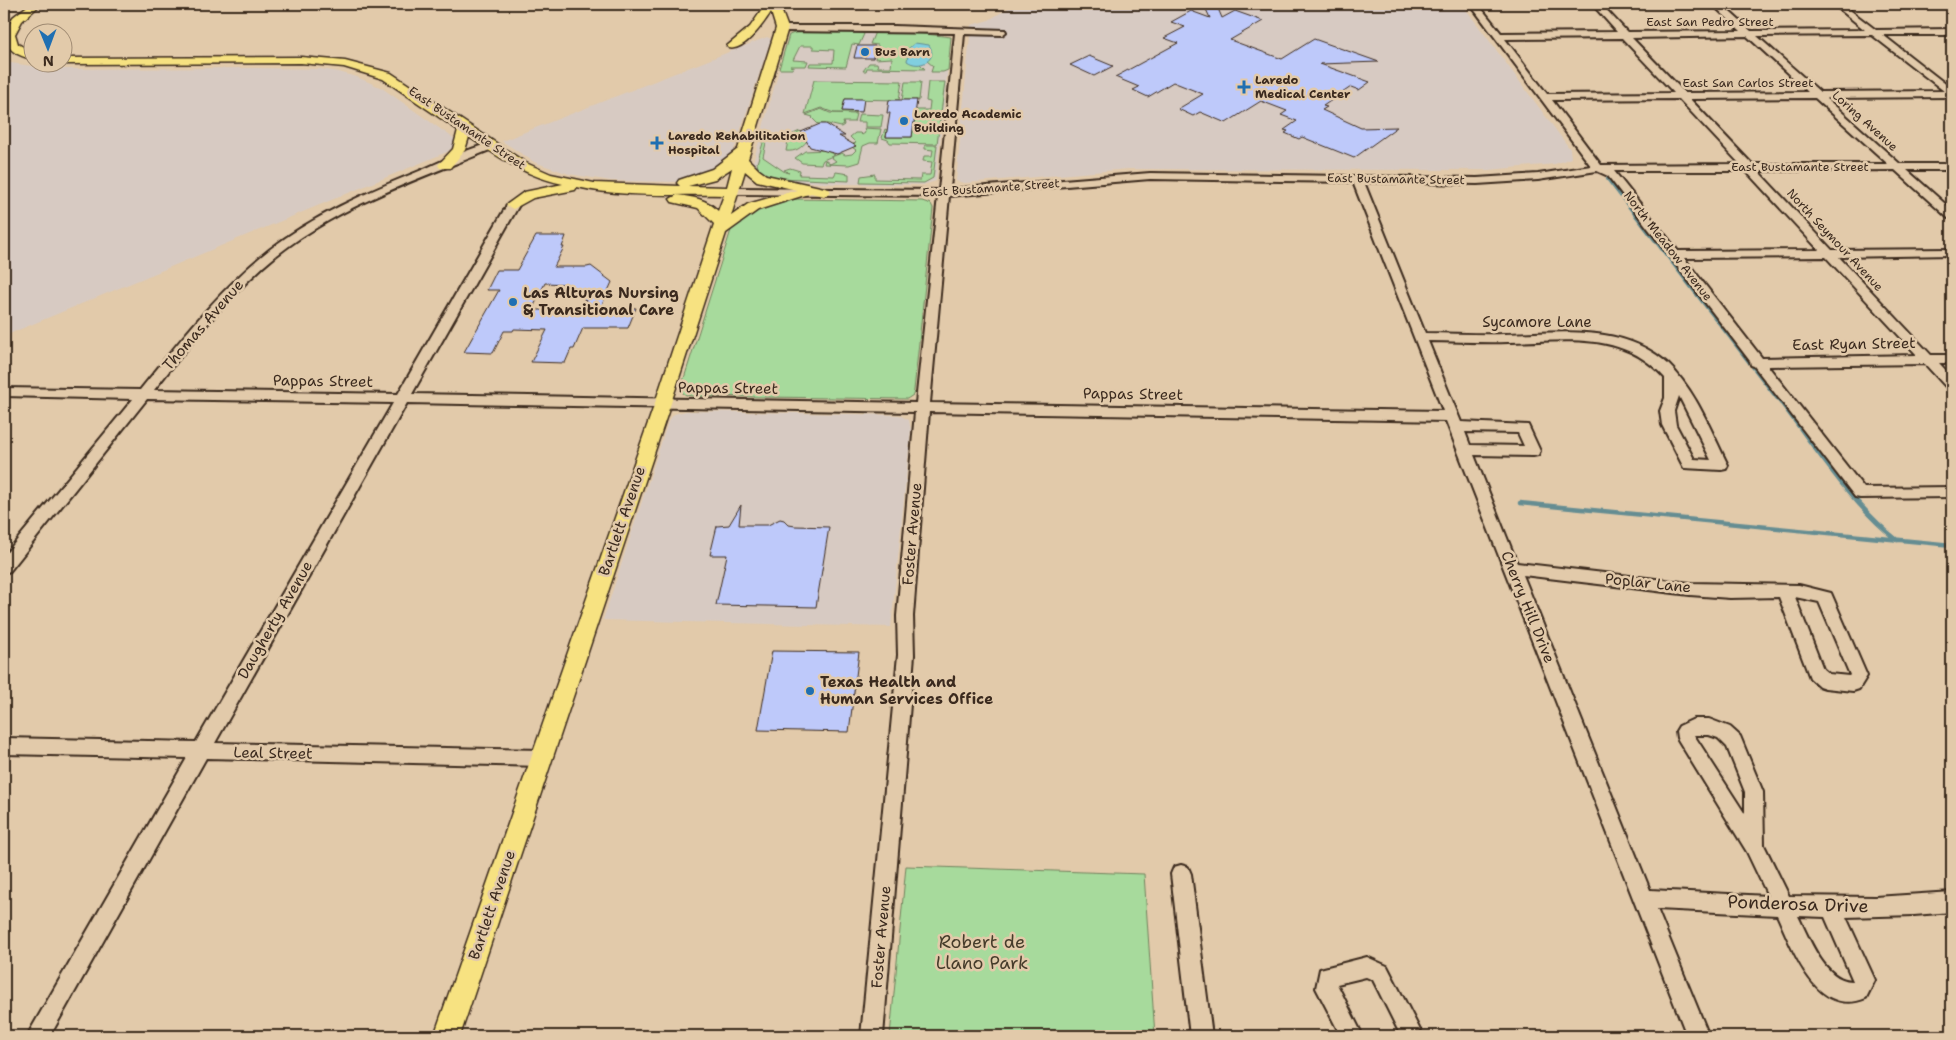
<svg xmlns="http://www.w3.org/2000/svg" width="1956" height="1040" font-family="'Shantell Sans',sans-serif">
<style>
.built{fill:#d7cac2}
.green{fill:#a7da9c;stroke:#71825d}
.water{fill:#81cfdf;stroke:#658d92}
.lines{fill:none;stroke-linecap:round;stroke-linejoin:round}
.stream-far1{stroke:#658d92;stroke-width:4}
.stream{stroke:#658d92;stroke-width:4.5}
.building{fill:#bec9fa;stroke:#3b2a1e;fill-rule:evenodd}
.minor-casing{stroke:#3b2a1e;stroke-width:4}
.major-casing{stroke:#3b2a1e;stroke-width:3}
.minor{fill:#e2caaa;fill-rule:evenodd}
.major{fill:#f7e281;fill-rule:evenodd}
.poi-dot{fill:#1f6fb2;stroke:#e2caaa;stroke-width:2}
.labels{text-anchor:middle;stroke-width:5;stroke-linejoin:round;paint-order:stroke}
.far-street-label{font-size:12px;fill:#3b2a1e;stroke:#e2caaa}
.far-poi-label{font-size:12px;font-weight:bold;fill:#3b2a1e;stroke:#e2caaa;text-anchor:start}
.poi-label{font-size:15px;font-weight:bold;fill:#3b2a1e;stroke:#e2caaa;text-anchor:start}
.street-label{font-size:15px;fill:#3b2a1e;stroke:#e2caaa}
.near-street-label{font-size:18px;fill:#3b2a1e;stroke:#e2caaa}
.near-park-label{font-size:18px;fill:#463c2b;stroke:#e2caaa}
</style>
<rect width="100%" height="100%" fill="#e2caaa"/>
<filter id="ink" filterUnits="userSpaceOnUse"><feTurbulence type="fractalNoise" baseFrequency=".02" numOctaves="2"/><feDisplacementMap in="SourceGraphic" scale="10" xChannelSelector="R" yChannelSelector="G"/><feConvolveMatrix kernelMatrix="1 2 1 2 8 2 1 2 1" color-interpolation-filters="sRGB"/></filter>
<g filter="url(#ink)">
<path class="built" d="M1015,4H1462L1570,149L1571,158L1555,164L1489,170L1128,169L965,183L956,181L971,25L989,20Z
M800,31L917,33L951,37L936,181L923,185L838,184L778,180L755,171L753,162L789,35Z
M767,37L771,39L733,153L727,164L683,182L611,181L569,174L534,162L502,141Z
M4,62L52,69L255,68L321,69L339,72L357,77L382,88L459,142L447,152L4,336Z
M686,411L899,415L909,420L911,430L891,627L603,620L668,422L674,414Z"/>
<path class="green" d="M800,31L859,32L864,34L859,45L852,44L846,67L809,66L810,63H833L834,50L813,49V46H800L793,60L808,61L806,66H790L793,67L792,69H779L789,35Z
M875,32L917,33L951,37L948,70L943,72H931L933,66L927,61L919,63L925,69L867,68L866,71H863L869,63H877L878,67H891L892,58L875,59L878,45L870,44Z
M814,80L902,81L899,100L845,99L842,111H855L856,113H834L821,108L805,114Z
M905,82H921L919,100H902Z
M928,82H945L937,144L890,143L888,140L882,138L885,129L887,130L886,137H912L916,110H929L930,102L926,101Z
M821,109L830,113L856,114L854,122H843L844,125L841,127L828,124H818L812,118L813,117L806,115Z
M859,114L883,115L881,127H865V122H857Z
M864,128L881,129L878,143H870L863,146L859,162L849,165L824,164L825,160L830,164L836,161L831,157L842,153L845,155L852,154L856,150L852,147L856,146L853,144L856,143L850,137L855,133H860L862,135L865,133Z
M800,131L804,134L801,136L807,140V141C801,148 796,152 786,151L789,136Z
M766,133H768L763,157L785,172L789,173L784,170L790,168L800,171L799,175L834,176L836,172L849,174V181L780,178L763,173L758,168L757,163Z
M925,145H937L933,178L924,183L860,182L861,176L875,174V179L920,180L921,175H930L932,162L923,161L924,156H932L933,150L925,149Z
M825,150L835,155L823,160L821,164L802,163L795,158L805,151Z
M790,199L922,201L931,204L933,208L914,390L913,395L907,399L693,396L686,395L680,391L732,227L741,215Z
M906,866L1144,874L1155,1036H890Z"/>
<path class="water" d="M915,43L929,45C939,60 919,70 907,61L909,48Z"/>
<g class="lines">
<path class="stream-far1" d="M1608,179L1781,403"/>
<path class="stream" d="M1780,401C1816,448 1851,504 1897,540
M1520,503L1952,545"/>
</g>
<path class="building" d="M1217,6L1222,18L1235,11L1263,21L1230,40L1282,59L1314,39L1379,62L1320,64L1370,82L1359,90L1351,87L1323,106L1327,107L1322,110L1361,128L1397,127L1354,158L1302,137L1299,139L1285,133L1288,131L1284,130L1297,121L1281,115L1287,111L1261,101L1226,123L1200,112L1193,116L1178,109L1203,94L1173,82L1148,97L1133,90L1139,87L1115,77L1178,43L1164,38L1185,27L1171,22L1191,11L1210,18L1205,7Z
M857,46H875L873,58H854Z
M1089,56L1113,66L1094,76L1070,65Z
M845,99H864L862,112L842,111Z
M889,100H917L912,137H886L890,113H887Z
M820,124H826L845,136H839L856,146L837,154L810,147L801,132Z
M536,236H566L562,247H564L554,267H587L591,266L612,282L601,307L636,308L628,328H583L574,349H571L565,363L531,362L547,330L514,329L513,331H504L493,353L464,352L499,290H487L497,270H517ZM545,283L567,284L593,307H558L557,310H532Z
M741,505L739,525H768L780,519L784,520L789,525L795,526L829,527L816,607L716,605L727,555H710L717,526L729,525Z
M772,651L859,652L849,732L758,730Z"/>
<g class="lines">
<defs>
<path id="minor" d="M1470,4H1478L1501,33L1617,32L1592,4H1601L1627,32L1741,31L1712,4H1721L1751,31L1865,30L1833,4H1842L1876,30L1952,29V35H1883L1952,89V97L1826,98L1900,164H1952V170H1907L1952,210V219L1948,218L1895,170L1758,171L1832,250L1952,249V255L1839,257L1931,355H1952V363H1939L1952,377V389L1947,388L1925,364L1768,366L1864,488L1952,487V497L1860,498L1855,497L1754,366L1751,365L1750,361L1608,176L1597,171L1538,180L1477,184L1364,182L1425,333C1451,333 1478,335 1504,334C1560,333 1623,323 1668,364C1696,391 1711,431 1728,465L1726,469L1721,470L1684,468L1662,425L1660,411L1665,398V378C1623,330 1566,341 1508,342C1481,343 1455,341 1428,341L1461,422L1528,425L1540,451L1538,455L1533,456L1474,455L1517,563L1690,583L1799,585L1831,593L1867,676L1859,689L1853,691L1825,688L1819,686L1810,678L1779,597L1730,598L1690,595L1523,575L1650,890L1768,896L1747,852L1677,738L1676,731L1679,726L1694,719H1709L1730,727L1740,736L1763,792L1764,845L1789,896L1875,897L1952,892V912L1914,915L1846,917L1875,980L1866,998C1816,1019 1793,949 1777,915L1657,909L1709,1036H1687L1446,421L929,412L913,616L914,655L883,1036H861L898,655L897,616L915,412L407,403L215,743L542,750L548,752L551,758L548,764L542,766L206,758L50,1036H27L187,758L4,754V738L196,742L393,403L147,399L10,571L4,573V556L133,399L4,396V388L140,390C180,341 219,290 269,250C313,216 365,193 417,172C441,162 466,149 491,143L496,146L495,148C421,178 340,205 277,255C229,294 192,342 154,390L398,394L507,205L513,202L519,205L412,394L916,403L938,196L732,194L727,191L732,188L939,190L955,33L782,31L779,30V26H895L1005,30L1006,32L1002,35L964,34L950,189L1150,173L1477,178L1538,174L1591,166ZM1872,35L1944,91L1820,92L1757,36ZM1747,36L1808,92L1685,93L1632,38ZM1622,38L1674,93L1547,94L1505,39ZM1815,98L1888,164H1752L1690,99ZM1679,99L1740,164L1601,165L1552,100ZM1614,171H1746L1819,250L1678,251ZM1150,179L1353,182L1443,411L930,403L949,196ZM1826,257L1917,355L1762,358L1684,258ZM1679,396L1711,460L1694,459L1676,425L1674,411ZM1465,432L1518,433L1524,446L1470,445ZM1795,597L1819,602L1850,675L1849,676L1829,674L1823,669ZM1694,735H1709L1718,738L1727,747L1745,792V814ZM1798,916L1825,917L1853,981C1825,982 1809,938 1798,916Z
M1181,865L1188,867L1191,874L1212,1036H1190L1171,874L1174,867Z
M1367,957L1387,966L1423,1036H1401L1373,980L1366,977L1337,984L1363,1036H1341L1316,988L1320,969Z"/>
<path id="major" d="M30,4H41L22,21L15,34L18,44L32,52V59C19,56 7,51 4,36L13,17Z
M766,4H779L788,28L748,159L759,170L766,175L829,189L831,192L824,196L811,193L758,210L726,233L671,403L460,1036H434L655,403L714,224L698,208L672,202L670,199L677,195C693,197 707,199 718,211L724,195C675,194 624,198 577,187L575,190L533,198L513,209L506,205L524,192L563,184C525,176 500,158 469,137L465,150L450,168H440L438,165L453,149L458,130L383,79L344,67L301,63L62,64L57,62H62V58L301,57L345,61L391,73L526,163L551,174L594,183L680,186L677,183L679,180L712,169L738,149L776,28L771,12C764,23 744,52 729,48L727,46L750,27ZM732,168L727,187L688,186L715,179ZM745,171L757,181L797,190L748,204L731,216Z"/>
</defs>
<use href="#minor" class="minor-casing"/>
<use href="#major" class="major-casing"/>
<use href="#minor" class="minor"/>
<use href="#major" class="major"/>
</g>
</g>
<g class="poi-dot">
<circle cx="865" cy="52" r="5"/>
<path d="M1241.5 79.5h5v5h5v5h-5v5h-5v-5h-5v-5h5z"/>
<circle cx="904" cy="121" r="5"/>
<path d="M654.5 135.5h5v5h5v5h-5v5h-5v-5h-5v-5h5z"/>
<circle cx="513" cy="302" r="5"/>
<circle cx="810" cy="691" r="5"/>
</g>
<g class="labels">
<g class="far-street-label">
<text x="1710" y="26">East San Pedro Street</text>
<text x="1748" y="87">East San Carlos Street</text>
<text transform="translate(1865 121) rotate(42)" y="4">Loring Avenue</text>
<text transform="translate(467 128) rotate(34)" y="4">East Bustamante Street</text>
<text x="1800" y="171">East Bustamante Street</text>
<text transform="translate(1396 179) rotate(1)" y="4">East Bustamante Street</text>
<text transform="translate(991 188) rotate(-4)" y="4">East Bustamante Street</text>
<text transform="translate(1835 240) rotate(47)" y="4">North Seymour Avenue</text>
<text transform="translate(1668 246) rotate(52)" y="4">North Meadow Avenue</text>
</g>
<g class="far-poi-label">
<text x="875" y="56">Bus Barn</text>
<text x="1255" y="84">Laredo<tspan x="1255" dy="14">Medical Center</tspan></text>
<text x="914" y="118">Laredo Academic<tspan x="914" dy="14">Building</tspan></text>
<text x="668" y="140">Laredo Rehabilitation<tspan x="668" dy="14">Hospital</tspan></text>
</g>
<g class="poi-label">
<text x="523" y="298">Las Alturas Nursing<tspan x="523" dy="17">&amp; Transitional Care</tspan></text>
<text x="820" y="687">Texas Health and<tspan x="820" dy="17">Human Services Office</tspan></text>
</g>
<g class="street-label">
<text x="1537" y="327">Sycamore Lane</text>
<text transform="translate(203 325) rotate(-49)" y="5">Thomas Avenue</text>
<text transform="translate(1854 344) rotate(-1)" y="5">East Ryan Street</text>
<text transform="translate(323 381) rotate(1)" y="5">Pappas Street</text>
<text transform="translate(728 388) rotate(1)" y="5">Pappas Street</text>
<text transform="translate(1133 394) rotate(1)" y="5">Pappas Street</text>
<text transform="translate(622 521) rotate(-71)" y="5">Bartlett Avenue</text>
<text transform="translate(912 534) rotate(-85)" y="5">Foster Avenue</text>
<text transform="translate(1648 583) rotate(6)" y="5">Poplar Lane</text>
<text transform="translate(1528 607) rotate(68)" y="5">Cherry Hill Drive</text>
<text transform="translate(275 620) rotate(-60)" y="5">Daugherty Avenue</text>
<text transform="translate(273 753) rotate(1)" y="5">Leal Street</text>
<text transform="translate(492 905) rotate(-71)" y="5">Bartlett Avenue</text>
<text transform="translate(881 937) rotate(-85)" y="5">Foster Avenue</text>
</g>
<g class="near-street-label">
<text transform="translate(1798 904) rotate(2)" y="6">Ponderosa Drive</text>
</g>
<g class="near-park-label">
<text x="982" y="948">Robert de<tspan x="982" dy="21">Llano Park</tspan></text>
</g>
</g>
<rect width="1956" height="1040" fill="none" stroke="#e2caaa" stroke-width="20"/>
<rect x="10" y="10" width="1936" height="1020" fill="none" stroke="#3b2a1e" stroke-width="2" filter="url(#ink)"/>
<g transform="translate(48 48) rotate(179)"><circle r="24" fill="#e2caaa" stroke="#9f8a72"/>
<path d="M0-4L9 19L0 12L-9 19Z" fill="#1f6fb2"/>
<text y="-8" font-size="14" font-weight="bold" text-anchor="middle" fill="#3b2a1e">N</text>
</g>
</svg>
